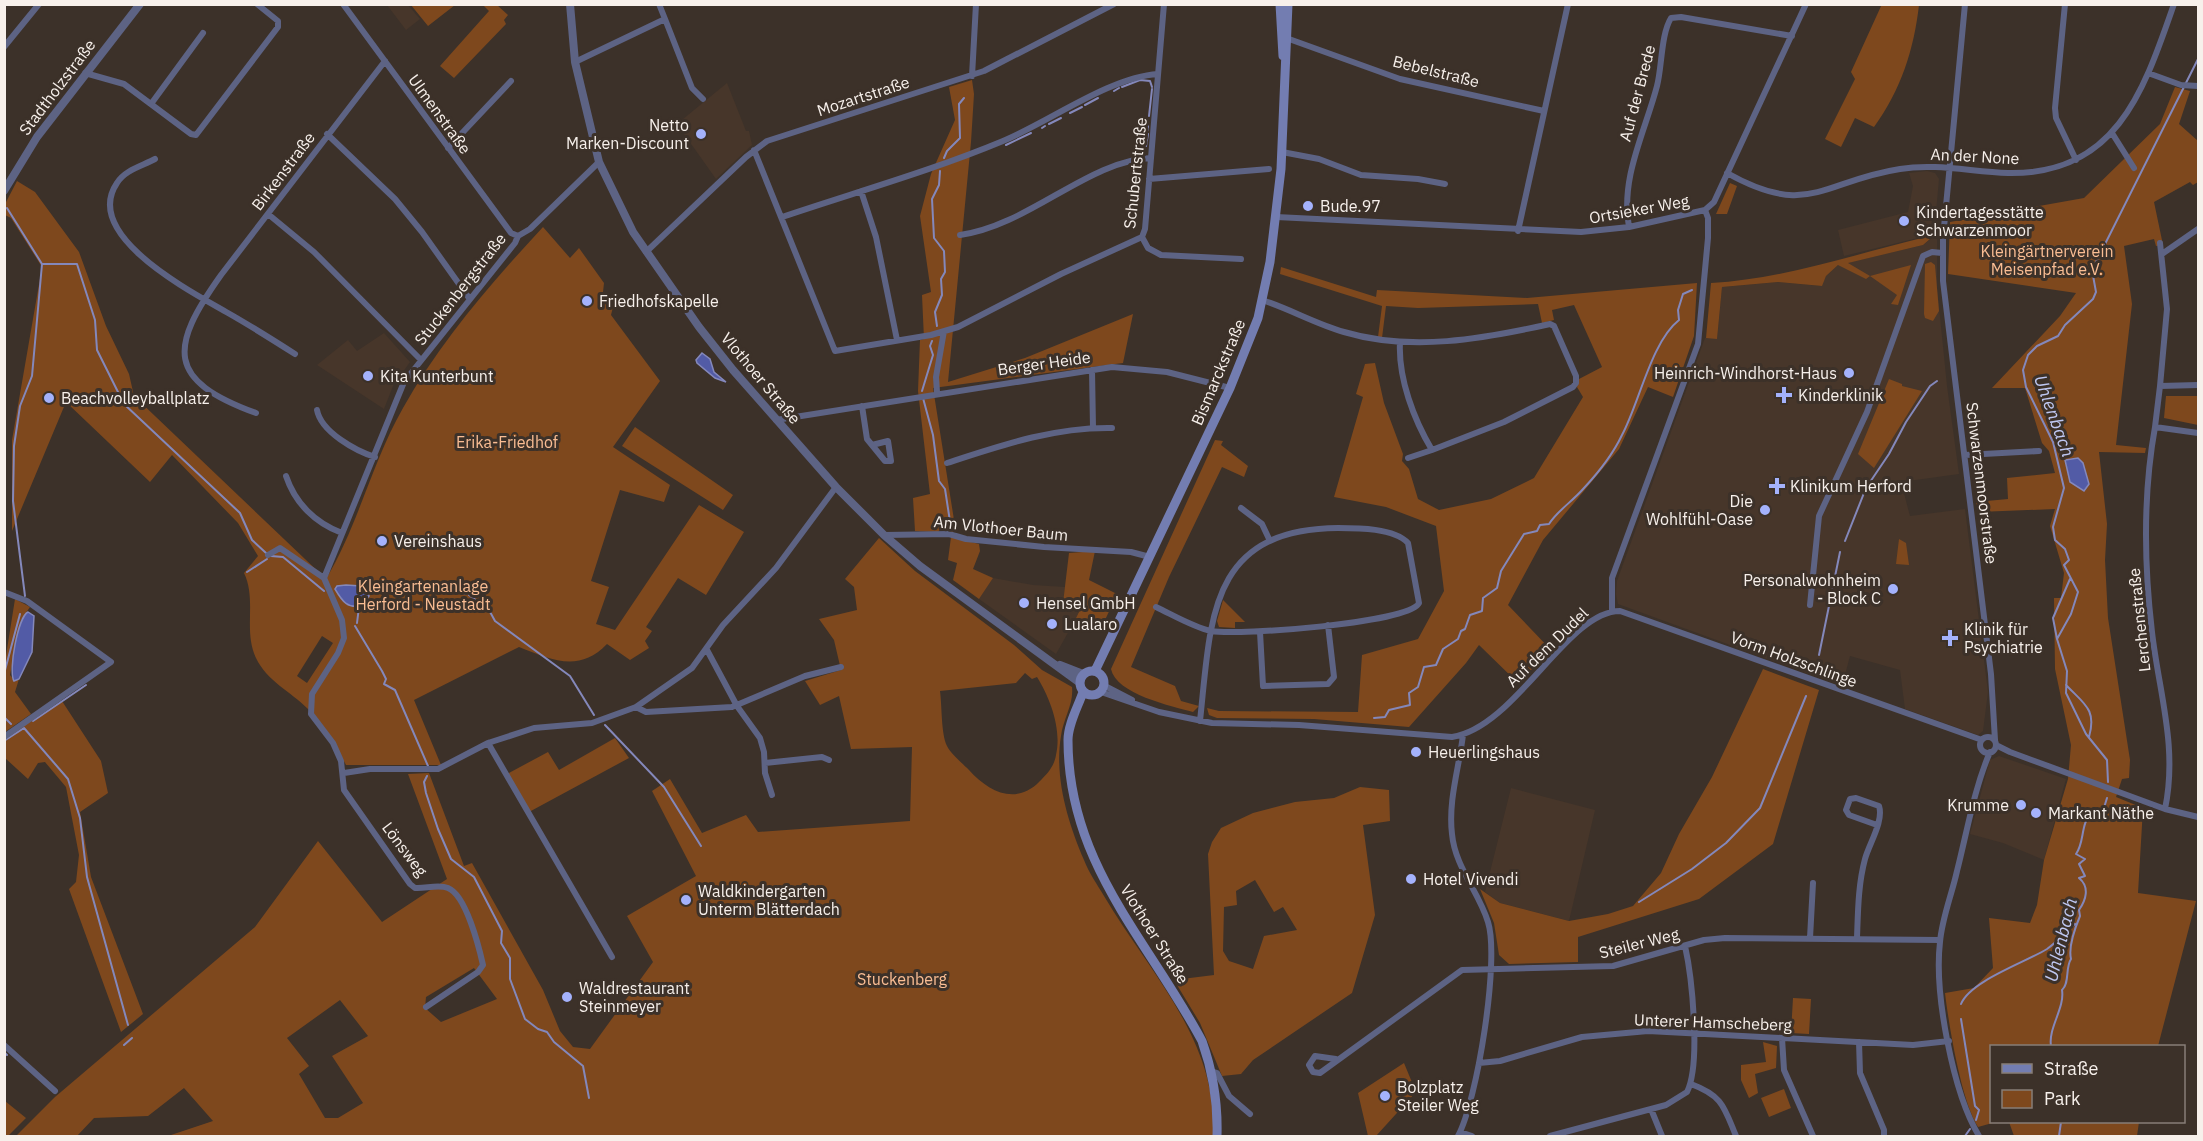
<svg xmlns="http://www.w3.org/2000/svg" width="2203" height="1141" font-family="'IBM Plex Sans',sans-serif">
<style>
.built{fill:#47362a}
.green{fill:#7e481d;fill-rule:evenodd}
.water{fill:#525ba6;stroke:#8488bb;stroke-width:1.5}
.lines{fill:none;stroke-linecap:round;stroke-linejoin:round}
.stream{stroke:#8488bb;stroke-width:2}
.minor{stroke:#5d6384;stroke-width:6}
.tertiary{stroke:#5d6384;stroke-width:8}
.secondary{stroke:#737db1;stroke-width:9}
.poi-dot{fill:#a4b2fc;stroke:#3c3129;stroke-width:2}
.labels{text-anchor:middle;stroke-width:6;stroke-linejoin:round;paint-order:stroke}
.street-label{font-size:16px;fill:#f7f0eb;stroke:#3c3129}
.poi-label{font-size:16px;fill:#f7f0eb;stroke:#3c3129;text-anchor:start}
.park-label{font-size:16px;fill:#fabd93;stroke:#3c3129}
.water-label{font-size:18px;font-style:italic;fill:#bec7f1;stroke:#3c3129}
</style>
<rect width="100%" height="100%" fill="#3c3129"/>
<path class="built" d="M387,5H408L420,19L406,30Z
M727,83L746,131H749L752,145L716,179L677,124Z
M1927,171L1935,173L1939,179L1934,234L1844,256L1838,230L1908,212L1913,186L1909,173Z
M1937,234V287L1947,386L1959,474L1901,482L1910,516L1965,509L1988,692L1983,731L1978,735L1905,709L1900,670L1850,656L1842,686L1618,604L1616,594L1617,581L1705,338H1717L1722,287L1778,282L1821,286L1826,276L1838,265L1923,245Z
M384,333L410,362L393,386L384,409L317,365L348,340L357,351Z
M993,578L1033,585L1065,587L1063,603L1079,613L1056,654L979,599Z
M1999,756L2066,779L2044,860L2003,843L1970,834L1990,760Z
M1511,788L1595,810L1569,921L1500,903L1485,892Z"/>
<path class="green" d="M1882,4L1919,5C1914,49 1901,90 1874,127L1855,118L1841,147L1825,139L1855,79L1851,72Z
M411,5H455L428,26Z
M483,5H497L508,15L504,20L506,24L454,78L440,66L489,11Z
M972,80L974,94L971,142L948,382L1025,358L1133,314L1123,363L933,388L955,526L954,532H948L943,526L938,532L915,531L913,498L930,494L918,391L920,340L924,339L922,295L931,292L920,216L931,174L955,120L949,87Z
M2175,87L2190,91L2179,124L2198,141V182L2193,185L2190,182L2154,202L2163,245L2156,246L2154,239L2124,246L2132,304L2116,445L2146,448L2145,453L2099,452L2107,524L2105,560L2108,618L2130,760L2129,778L2122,779L2116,797L2143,808L2138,893L2196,901L2158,1046H1992V1122H1996L1978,1127C1961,1100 1949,1026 1945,993L1974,988L1993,968L1989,918L2030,923L2037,905L2044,860L2068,779L2071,745L2055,669L2054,598H2061L2064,573L2050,526L2055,509L1978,512L1976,502L2008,499L2007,478L2055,473L2049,451L2042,443L2025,388H1992L2060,316L2076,293L1948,274L1950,222L2084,198L2160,124Z
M17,181L35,192L79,252L106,326L129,374L134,396L326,579C358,526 372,462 403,408C440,342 492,282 543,227L570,258L579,248L604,283L603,292L613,307L611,315L660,381L613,447L670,485L664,502L620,490L591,581L609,587L596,624L615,630L699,505L744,532L706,595L678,578L646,627L652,631L645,641L649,648L630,660L607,644C579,673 552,660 519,647L414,700L441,765H346C335,744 326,726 308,709C290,691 267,681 256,658C243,631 257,600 244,573L258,556L238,523L172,455L150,482L66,402L12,531V440L42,267L11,218L5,215V204ZM322,636L333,643L307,683L297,676Z
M1730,183L1737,186L1727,214H1716Z
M1926,237L1930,239L1923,245L1848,263L1870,276L1911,265L1898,305L1891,304L1897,295L1870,276L1866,279L1838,265L1826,276L1822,286L1778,282L1722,287L1717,339L1706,338L1711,283C1784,279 1855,254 1926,237Z
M1931,262L1935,265L1939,311L1933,321L1925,318L1924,314L1925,264Z
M1281,267L1376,297L1377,290L1527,298L1697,283L1694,336L1673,397L1648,387L1619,449L1543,540L1508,605L1551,650L1518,683L1479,645L1466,663L1409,727L1314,719L1217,718L1209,715L1207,708L1219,711L1358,712L1362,655L1418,639L1444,591L1436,526L1386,507L1334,497L1363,397L1356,394L1365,364L1375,363L1384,403L1403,454L1402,461L1409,469L1418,499L1439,510L1491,499L1534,478L1583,397L1577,387L1579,379L1602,367L1574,305L1552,310L1554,320L1542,323L1538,304L1418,308L1386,306L1382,338L1378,337L1382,306L1280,274Z
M1889,379L1902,384V386L1922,391L1874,468L1858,454Z
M2166,396H2198V425L2164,418Z
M635,427L733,495L723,510L622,446Z
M1215,440L1223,441L1221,445L1248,466L1244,477L1222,467L1169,577L1131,667L1175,686L1181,701L1199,706L1193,712C1171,706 1116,694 1111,669Z
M951,537L979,544L980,551L973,569L993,578L979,599L953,580L957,563L948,560Z
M879,538L915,571L1014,645L1042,670L1072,687C1074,704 1063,719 1061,736C1054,777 1068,823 1084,860C1089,873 1097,884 1104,896C1149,972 1219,1042 1213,1136H168L213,1121L184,1088L148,1116L94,1118L77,1136H16L55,1097L255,927L318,841L382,922L447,879L408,774L429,773L464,866L472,863L543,990L560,1031L573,1047L590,1049L653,962L627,916L696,876L652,791L670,779L702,833L746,815L758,832L910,821L912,747L851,749L839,696L820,705L805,681L841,670L834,640L819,619L857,610L854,587L845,579ZM1025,673L1032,679L1037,677C1050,698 1062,729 1056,755C1054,767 1047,774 1039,782C1015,806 988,791 969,770C962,763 951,754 947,746C941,734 942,705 940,691L1016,683ZM474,968L497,999L441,1022L425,1008L426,997ZM340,1000L368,1036L332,1056L363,1103L338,1118H325L299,1074L309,1066L287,1038Z
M1899,539L1906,543L1909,565L1896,564Z
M1095,551L1089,580L1117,594L1100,631L1076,618L1079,612L1063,603L1069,553Z
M15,599L30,607L21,620L10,675L14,680L19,679L15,692L31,714L5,732V662Z
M1223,600L1245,622H1235V628L1219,627L1217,621Z
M1763,669L1819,690L1773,844L1699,899L1578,937V962L1509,964L1499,955L1494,923L1480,889L1500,903L1569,921L1608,914L1633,906L1661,873L1679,834L1712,777Z
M62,701L101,761L108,793L80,812L91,877L143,1014L121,1032L69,889L76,882L79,855L66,787L45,762L38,763L28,779L5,758V738Z
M615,738L629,758L529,812L507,774L548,752L559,770Z
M1360,787L1389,790L1390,821L1363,825L1375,915L1352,993L1253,1060L1241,1074L1222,1076L1200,1023L1174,980L1214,975L1208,854L1212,842L1221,828L1253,813L1295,802L1334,798ZM1255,880L1274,912L1283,907L1297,930L1264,936L1253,969L1229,961L1223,951L1224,907L1237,905L1236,891Z
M1793,998L1811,999L1809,1034L1791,1033Z
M1763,1042L1777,1046L1776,1068L1755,1074L1758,1093L1749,1098L1741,1080V1065L1766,1062Z
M1404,1063L1416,1092L1376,1136H1368L1358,1093Z
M1784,1089L1791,1108L1769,1117L1761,1098Z
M5,1101L26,1118L8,1136H5Z
M2009,1122H2139L2137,1136H2014Z"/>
<path class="water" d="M702,353L710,359L714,372L726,382L715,378L697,363L696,360Z
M2078,458L2083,463L2089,484L2084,491L2070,482L2065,460Z
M346,585L361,586L368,591L369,596L363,605C348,610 342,601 335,589L337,586Z
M28,612L34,616L32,652L19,679L14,681C8,671 18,617 28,612Z"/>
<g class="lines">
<path class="stream" d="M1122,87L1140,80L1150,81L1152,87
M1114,91L1119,88
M1085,105L1098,98
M1070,113L1082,107
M1149,116L1152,89
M1049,124L1061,118
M1042,128L1045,126
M1148,130V123
M1006,145L1031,133
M1146,146L1148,134
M944,158L947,151L960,138L959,104L964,98
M7,208L42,264H77L95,320L97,350L124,404L240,513L252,540L266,553
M937,326L935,312L942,295L941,279L945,272L944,251L934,238L932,199L939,185L940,171
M922,391L933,355L930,346L932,341
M923,398L933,435L939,481L945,489L951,528
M1845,541L1866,488L1889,454L1906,422L1930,386L1937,381
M271,556L283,557L324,591
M247,572L267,559
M380,591L427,584L466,594
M469,595L489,610L495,621L570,676L594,715
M25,596L13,501L14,446L20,406L32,376L42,264
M357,623L359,607
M355,626L382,671L386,679L384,684L395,690L428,766
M2057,639L2053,618L2070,579
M1819,655L1840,552
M4,674L20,614
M2066,685C2084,704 2097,709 2089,737
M4,717L11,724
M1374,718L1385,717L1389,710L1410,705L1409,693L1418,687L1424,667L1436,665L1443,649L1458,639L1461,631L1465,629L1470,615L1482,611L1483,598L1497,588L1501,571L1524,534L1537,531L1540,525L1549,524C1557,511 1573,501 1584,488C1598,473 1613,454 1622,435C1639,404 1651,342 1679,320L1678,310L1683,294L1692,290
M33,721L86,685
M605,725L664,787L701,846
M4,741L24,728L68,779L80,818L87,877L128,1025
M427,776L424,782L426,793L438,829L451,859L474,877L502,931L501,943L510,958V979L525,1019L538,1029L547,1032L554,1042L583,1066L589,1098
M2108,782L2107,760L2086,734L2066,693L2067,671L2057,639L2071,614L2078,592L2064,565L2069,560L2065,549L2055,540L2053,527L2064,488L2053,442L2026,387L2023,370L2028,355L2037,346L2058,336L2065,325L2093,299L2096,292L2092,270L2198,59
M1639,902L1692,869L1726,843L1760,808L1806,696
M1961,1004C1970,981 2026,962 2047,949C2057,942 2066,932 2075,924
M1961,1019L1975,1106L1979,1110L1976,1120
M124,1045L132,1038
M2051,1046C2048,1028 2065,1008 2062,990C2070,983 2065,968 2071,959C2068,946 2075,928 2080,916L2079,910C2086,900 2090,887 2079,878L2085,876L2079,864L2085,859L2076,854C2085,842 2080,823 2092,813L2103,811L2107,798
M4,1052L7,1055
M1965,1136L1970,1129
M2059,1136L2061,1122"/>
<path class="minor" d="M343,4L511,233L518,236
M659,4L665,19
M1164,4L1145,229L1142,237L1148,248L1161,255L1241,259
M1965,4L1943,238V281L1991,674L1995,740
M2065,4L2055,108L2056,118L2076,160
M1289,39L1400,79L1544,111
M4,47L39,4
M575,62L665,19L692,88L703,99
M85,73L124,84L191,134L196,135L278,27V21L257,4
M2148,73L2181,85L2198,86
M972,76L976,4
M151,104L203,33
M2112,133L2134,168
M327,134L395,199L422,232L469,298
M448,148L511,81
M754,150L835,351L931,335L958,327L1061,274L1142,237
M1282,152L1319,159L1361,175L1418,179L1445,184
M155,159C142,166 125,170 117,183C81,236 194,293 228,313C251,326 273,340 295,354
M1727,173C1809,219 1822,181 1900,169C1936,163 1972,172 2008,173C2117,175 2144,90 2174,4
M1149,179L1269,169
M861,191L876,237L897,340
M268,214L314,252L421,360
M782,217C856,192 931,171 1003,141C1049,122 1110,77 1158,74
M1276,217L1581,232L1629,227L1705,210L1714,202L1806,4
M1629,227C1620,178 1645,132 1657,86C1662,67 1661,34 1671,18L1681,17L1792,36
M1518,231L1568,4
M960,235C1028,226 1089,160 1151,158
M2160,243L2167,309L2160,386
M646,252L746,157L767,141L984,71L1114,4
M2162,254L2198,229
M1262,300C1290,309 1316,324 1344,332C1411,352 1483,339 1550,324L1554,326L1576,376V383L1573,387L1504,422L1432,450C1414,420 1398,378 1400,342
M1092,370L1093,428
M2198,385L2160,386L2155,427L2198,433
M937,392L936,377L944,331
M862,406L867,439L885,461H891L888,441L872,445
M317,410C321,432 356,451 375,457
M256,413C166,380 169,348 221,275L385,61
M776,420L1112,367L1167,372L1230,388
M2155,427C2143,494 2144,564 2152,632C2159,693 2178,747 2165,809
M1965,455L2039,451
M1408,458L1432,450
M947,463C1002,445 1054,427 1112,428
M286,476C295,503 315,523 342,533
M1241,508L1262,524L1270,541
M884,535L949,534L966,539L1044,547L1131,552L1150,557
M268,555L280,548L324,578
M4,592L27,601L111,662L4,737
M1810,605L1819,516L1867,412L1923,256L1932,252L1942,253
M1156,607C1173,615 1193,627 1211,631C1238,636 1410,623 1419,603L1408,543C1394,528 1358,528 1338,528C1208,529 1211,620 1200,721
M1612,611V578L1698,344L1708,238V218L1705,210
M1260,632L1263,686L1328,684L1334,677L1328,625
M707,650L737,706L760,738L764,752L765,773L772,795
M1105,686L1132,700
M1101,692L1159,712L1212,723L1299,725L1452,737C1516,727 1567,611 1620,611L1982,740
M636,707L646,712L732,707L805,676L841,667
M1980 745a8 8 0 1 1 16 0a8 8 0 1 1-16 0Z
M488,743L612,957
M1996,745L2010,752L2165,809L2198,817
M765,763L822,757L829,760
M344,773L370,769H438L488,743L534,728L592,723L636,707L692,668L723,625L776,568L836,487
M1810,938L1813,883
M1857,938C1858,912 1858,885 1865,859C1869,844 1884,821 1879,806L1856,798L1850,799L1846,810L1849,815L1877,825
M426,1007L478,972L483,965C479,947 466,895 448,888C438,884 425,889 415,888L410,884L344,790L341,761L333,743L311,714L312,694L338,653L344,638L342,620L324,578L404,382L515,243L518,236L530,229L599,162
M1782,1038L1784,1070L1813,1136
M1859,1042L1860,1073L1884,1130V1136
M4,1045L55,1091
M1336,1059L1315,1056L1309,1065L1313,1072L1320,1073L1462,970L1613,966L1704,940L1725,938L1940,940
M1479,1063L1500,1061L1582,1037L1648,1031L1913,1045L1949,1041
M1211,1071L1217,1073L1229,1096L1250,1114
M1691,1084C1723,1096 1724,1107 1736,1136
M1651,1109L1662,1136
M1460,1132L1472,1136
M1458,1136C1477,1101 1500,960 1488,922C1479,892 1455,867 1452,834C1448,801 1459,768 1463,735
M1550,1136L1666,1105L1687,1092C1701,1064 1692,977 1685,946
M1979,1136C1953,1093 1934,993 1940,942C1942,918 1952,894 1957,871C1967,832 1974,789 1990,752"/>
<path class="tertiary" d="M570,4L575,62L599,162L633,232L699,327L733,370L836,487L884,535L920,566L1080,683
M4,191L37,137L140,4
M1060,665L1083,674"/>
<path class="secondary" d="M1280,4L1283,56
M1080 683a12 12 0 1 1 24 0a12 12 0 1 1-24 0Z
M1095,671L1230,388L1258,318L1270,262L1281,169L1288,4
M1083,692C1078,707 1068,724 1068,740C1068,864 1147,938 1202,1041C1213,1072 1218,1104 1217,1136"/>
</g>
<g class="poi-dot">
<circle cx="701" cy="134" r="6"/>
<circle cx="1308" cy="206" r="6"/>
<circle cx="1904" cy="221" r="6"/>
<circle cx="587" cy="301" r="6"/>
<circle cx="1849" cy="373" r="6"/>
<circle cx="368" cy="376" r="6"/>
<path d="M1781 386h6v6h6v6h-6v6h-6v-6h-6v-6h6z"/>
<circle cx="49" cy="398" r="6"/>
<path d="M1774 477h6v6h6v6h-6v6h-6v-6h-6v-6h6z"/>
<circle cx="1765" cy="510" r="6"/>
<circle cx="382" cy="541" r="6"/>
<circle cx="1893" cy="589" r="6"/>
<circle cx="1024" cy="603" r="6"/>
<circle cx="1052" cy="624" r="6"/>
<path d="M1947 629h6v6h6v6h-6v6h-6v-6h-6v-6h6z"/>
<circle cx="1416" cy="752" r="6"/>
<circle cx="2021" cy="805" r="6"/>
<circle cx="2036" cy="813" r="6"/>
<circle cx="1411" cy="879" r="6"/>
<circle cx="686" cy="900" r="6"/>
<circle cx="567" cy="997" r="6"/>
<circle cx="1385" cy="1096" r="6"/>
</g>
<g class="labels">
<g class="street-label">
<text transform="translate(1436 71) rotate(14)" y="6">Bebelstraße</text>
<text transform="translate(57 87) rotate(-53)" y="6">Stadtholzstraße</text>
<text transform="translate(1637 93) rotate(-75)" y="6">Auf der Brede</text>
<text transform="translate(863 96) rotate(-18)" y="6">Mozartstraße</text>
<text transform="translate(440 114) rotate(54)" y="6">Ulmenstraße</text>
<text transform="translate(1975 156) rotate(3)" y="6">An der None</text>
<text transform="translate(283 171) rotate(-53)" y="6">Birkenstraße</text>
<text transform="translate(1135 173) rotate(-84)" y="6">Schubertstraße</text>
<text transform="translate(1639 209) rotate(-10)" y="6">Ortsieker Weg</text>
<text transform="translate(460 289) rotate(-52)" y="6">Stuckenbergstraße</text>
<text transform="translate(1044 363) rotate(-8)" y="6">Berger Heide</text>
<text transform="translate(1218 372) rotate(-67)" y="6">Bismarckstraße</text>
<text transform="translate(761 378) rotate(50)" y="6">Vlothoer Straße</text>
<text transform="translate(1982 483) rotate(83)" y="6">Schwarzenmoorstraße</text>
<text transform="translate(1001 528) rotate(6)" y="6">Am Vlothoer Baum</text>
<text transform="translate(2139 620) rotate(-96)" y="6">Lerchenstraße</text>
<text transform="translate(1547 647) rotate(-44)" y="6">Auf dem Dudel</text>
<text transform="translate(1794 659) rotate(20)" y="6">Vorm Holzschlinge</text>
<text transform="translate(405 849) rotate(53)" y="6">Lönsweg</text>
<text transform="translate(1155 934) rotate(58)" y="6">Vlothoer Straße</text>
<text transform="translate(1639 943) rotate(-14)" y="6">Steiler Weg</text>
<text transform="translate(1713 1022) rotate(2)" y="6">Unterer Hamscheberg</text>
</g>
<g class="poi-label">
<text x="689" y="131" text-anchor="end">Netto<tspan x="689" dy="18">Marken-Discount</tspan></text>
<text x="1320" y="212">Bude.97</text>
<text x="1916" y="218">Kindertagesstätte<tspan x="1916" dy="18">Schwarzenmoor</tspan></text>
<text x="599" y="307">Friedhofskapelle</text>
<text x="1837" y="379" text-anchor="end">Heinrich-Windhorst-Haus</text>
<text x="380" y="382">Kita Kunterbunt</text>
<text x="1798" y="401">Kinderklinik</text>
<text x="61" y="404">Beachvolleyballplatz</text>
<text x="1790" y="492">Klinikum Herford</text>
<text x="1753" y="507" text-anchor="end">Die<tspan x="1753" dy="18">Wohlfühl-Oase</tspan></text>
<text x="394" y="547">Vereinshaus</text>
<text x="1881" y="586" text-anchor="end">Personalwohnheim<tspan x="1881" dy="18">- Block C</tspan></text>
<text x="1036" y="609">Hensel GmbH</text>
<text x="1064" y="630">Lualaro</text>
<text x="1964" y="635">Klinik für<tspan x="1964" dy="18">Psychiatrie</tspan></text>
<text x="1428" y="758">Heuerlingshaus</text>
<text x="2009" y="811" text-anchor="end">Krumme</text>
<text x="2048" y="819">Markant Näthe</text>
<text x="1423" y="885">Hotel Vivendi</text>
<text x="698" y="897">Waldkindergarten<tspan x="698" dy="18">Unterm Blätterdach</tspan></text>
<text x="579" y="994">Waldrestaurant<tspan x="579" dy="18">Steinmeyer</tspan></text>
<text x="1397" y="1093">Bolzplatz<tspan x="1397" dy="18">Steiler Weg</tspan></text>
</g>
<g class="park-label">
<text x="2047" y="257">Kleingärtnerverein<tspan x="2047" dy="18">Meisenpfad e.V.</tspan></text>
<text x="507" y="448">Erika-Friedhof</text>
<text x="423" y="592">Kleingartenanlage<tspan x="423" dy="18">Herford - Neustadt</tspan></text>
<text x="902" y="985">Stuckenberg</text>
</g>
<g class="water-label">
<text transform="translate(2054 416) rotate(70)" y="6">Uhlenbach</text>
<text transform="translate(2061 940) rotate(-76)" y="6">Uhlenbach</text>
</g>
</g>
<rect width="2203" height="1141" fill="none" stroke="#f7f0eb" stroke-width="12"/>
<rect x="1990" y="1045" width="195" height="78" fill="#3c3129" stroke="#877d77" stroke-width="1.5"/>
<rect x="2002" y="1064" width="30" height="9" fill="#737db1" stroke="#877d77" stroke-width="1.5"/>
<text x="2044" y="1075" font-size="18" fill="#f7f0eb">Straße</text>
<rect x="2002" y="1090" width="30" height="18" fill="#7e481d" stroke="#877d77" stroke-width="1.5"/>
<text x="2044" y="1105" font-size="18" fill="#f7f0eb">Park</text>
</svg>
